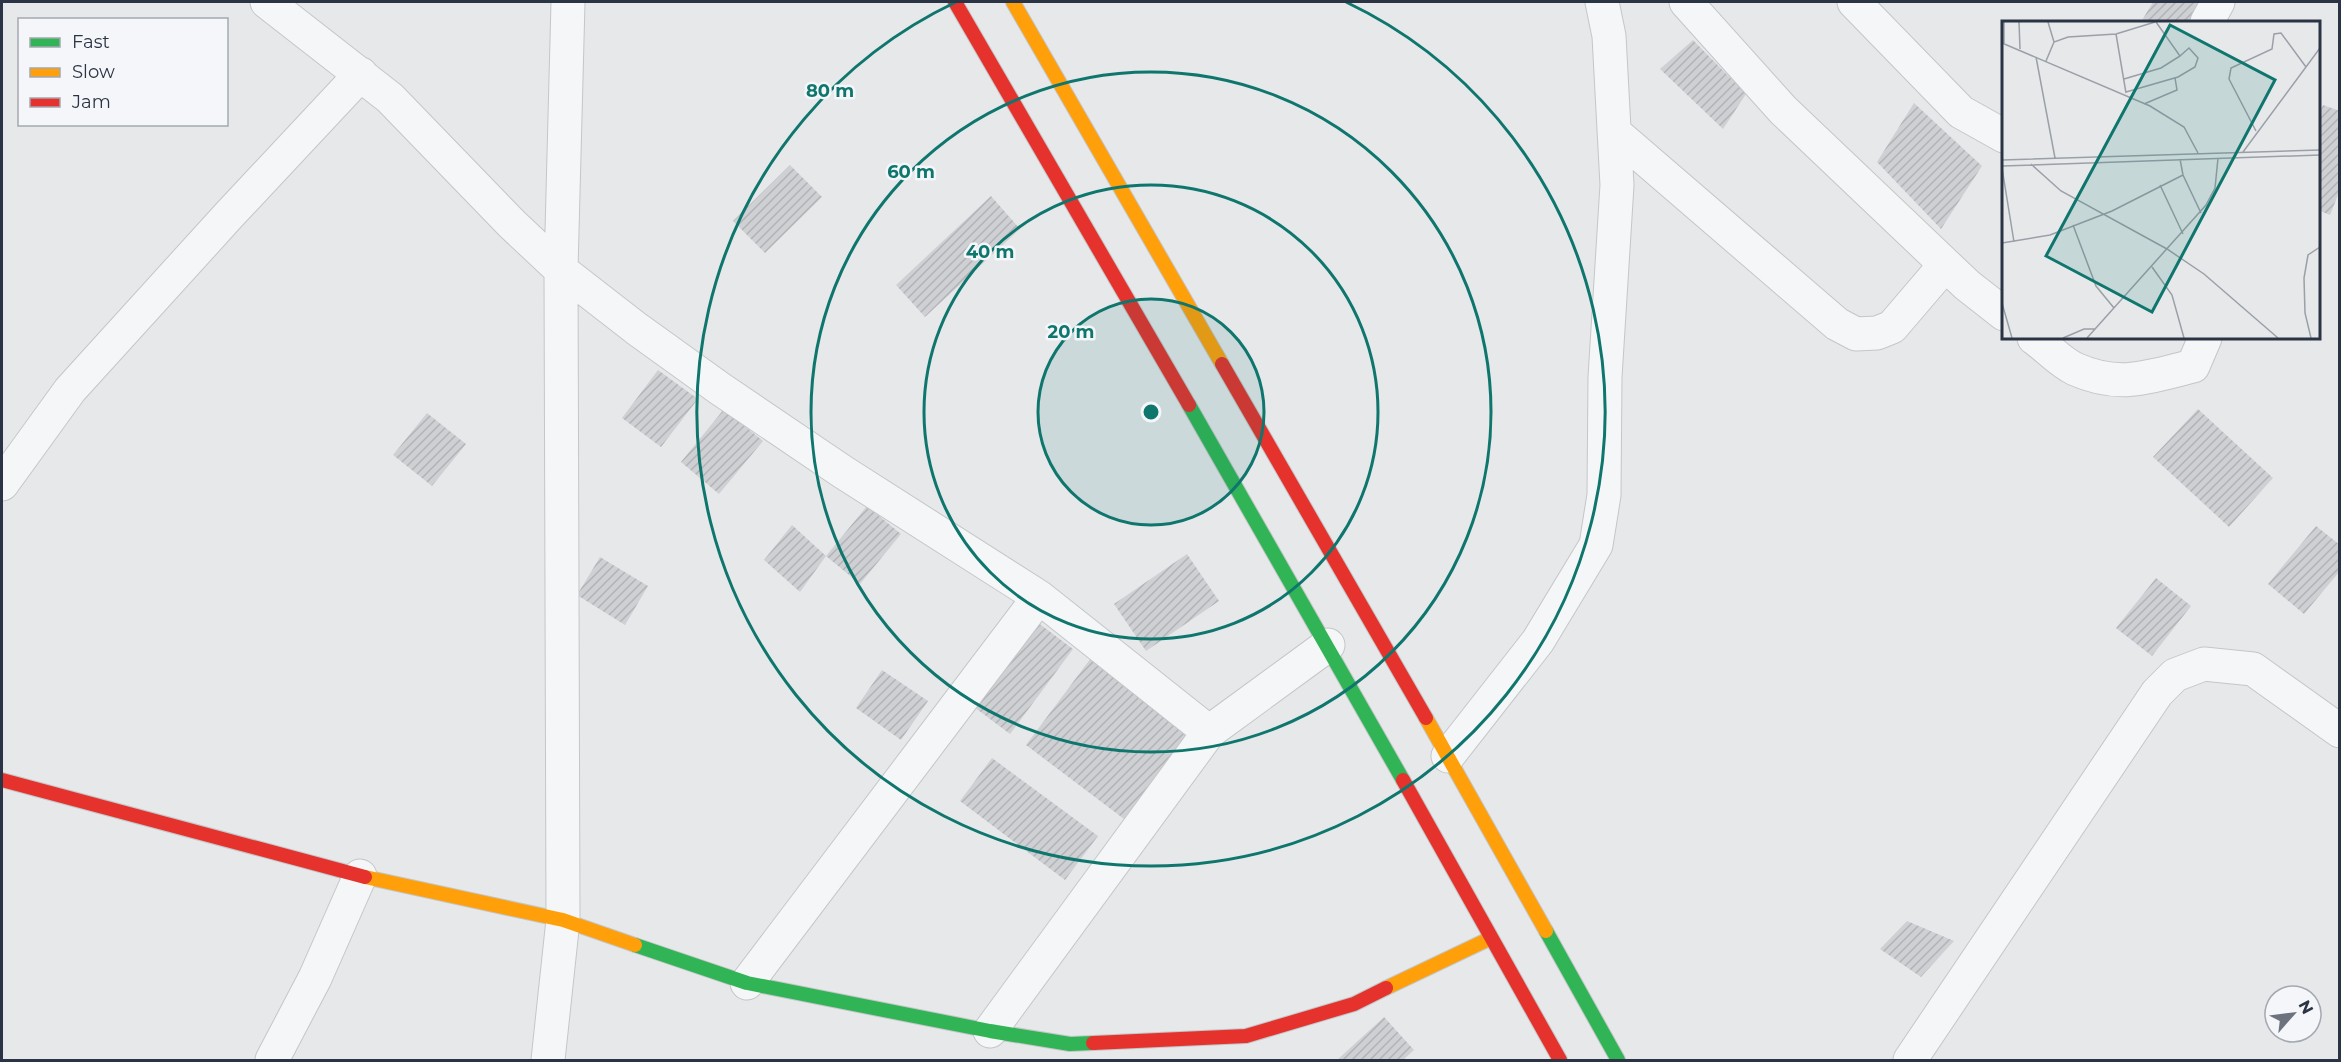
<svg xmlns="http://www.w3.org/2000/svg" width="2341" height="1062" font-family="Montserrat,sans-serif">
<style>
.building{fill:url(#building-hatch)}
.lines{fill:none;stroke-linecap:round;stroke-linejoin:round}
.street-casing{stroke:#c4c6c8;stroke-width:35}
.fast-casing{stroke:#c4c6c8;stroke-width:16}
.slow-casing{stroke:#c4c6c8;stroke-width:16}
.jam-casing{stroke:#c4c6c8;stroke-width:16}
.street{stroke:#f5f6f7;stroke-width:33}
.fast{stroke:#30b455;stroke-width:14}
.slow{stroke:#ff9f0a;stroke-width:14}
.jam{stroke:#e5322d;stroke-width:14}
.ring{fill:none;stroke:#0f766e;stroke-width:3}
.inset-road{fill:none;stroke:#9ba0a8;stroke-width:1.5}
.view{fill:#0f766e;fill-opacity:0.15;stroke:#0f766e;stroke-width:3}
.inset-edge{fill:none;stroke:#2b3445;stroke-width:3}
.centre{fill:#0f766e;stroke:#f4f6f9;stroke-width:3}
.ring-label{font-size:18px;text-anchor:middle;font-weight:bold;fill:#0f766e;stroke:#f4f6f9;stroke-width:5;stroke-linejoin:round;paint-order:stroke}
</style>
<defs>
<pattern id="building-hatch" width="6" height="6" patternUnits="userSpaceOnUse" patternTransform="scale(1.5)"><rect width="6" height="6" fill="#ced0d3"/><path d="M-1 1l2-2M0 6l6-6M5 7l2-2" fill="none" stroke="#b1b3b6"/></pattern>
</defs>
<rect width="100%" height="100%" fill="#e6e8ea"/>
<path class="building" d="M2153,2H2195L2202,5L2193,22H2141Z
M1693,40L1746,94L1723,129L1660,69Z
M1914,103L1982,166L1941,229L1877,162Z
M2323,105L2340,111V190L2330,215L2318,210V117Z
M790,165L822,197L765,253L733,221Z
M991,196L1020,229L925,317L896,285Z
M658,370L698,399L661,447L622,418Z
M724,409L763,441L719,494L681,462Z
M2198,409L2273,478L2229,527L2153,457Z
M427,413L466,444L432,486L393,455Z
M867,506L901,534L860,584L826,556Z
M792,525L826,556L800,592L764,560Z
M2316,526L2340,545V571L2304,614L2268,584Z
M1187,554L1219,601L1146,651L1114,604Z
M600,557L648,586L625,625L577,595Z
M2156,578L2191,606L2152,656L2116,628Z
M1037,622L1073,649L1010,734L974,707Z
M1091,658L1188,732L1124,819L1026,745Z
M882,670L928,701L901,740L856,708Z
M992,758L1098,836L1065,880L960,801Z
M1907,921L1954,941L1921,977L1880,949Z
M1384,1017L1414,1050L1403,1060H1337Z"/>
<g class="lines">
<defs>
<path id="street" d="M267,2L390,98L512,224L561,270L637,329L719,388L843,472L1039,597L1209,732
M1686,2L1783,110L1967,285L2004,314
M1854,2L1961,112L2004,136
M2207,22L2218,2
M1614,132L1837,324L1856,334L1877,333L1892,327L1945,265
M2034,338C2047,347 2060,362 2075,369C2120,389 2148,377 2193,366L2205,338
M2,484L70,390L229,215L361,74
M1448,756L1538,641L1596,545L1604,495L1605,377L1617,185L1609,36L1602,2
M747,983L1039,597
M990,1031L1209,732L1328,645
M272,1060L315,978L360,876
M548,1060L563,920L561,270L568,2
M1910,1060L2157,693L2175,675L2204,664L2253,669L2340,731"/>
<path id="fast" d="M1189,405L1403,780
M1546,931L1618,1060
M635,945L747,983L990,1031L1070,1044L1093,1043"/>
<path id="slow" d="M1013,2L1222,364
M1426,718L1546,931
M365,877L563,920L635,945
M1386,988L1491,938"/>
<path id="jam" d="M955,2L1189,405
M1222,364L1426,718
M2,780L365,877
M1403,780L1560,1060
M1093,1043L1246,1036L1354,1004L1386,988"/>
</defs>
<use href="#street" class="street-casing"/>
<use href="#fast" class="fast-casing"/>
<use href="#slow" class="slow-casing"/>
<use href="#jam" class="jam-casing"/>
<use href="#street" class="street"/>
<use href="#fast" class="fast"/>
<use href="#slow" class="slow"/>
<use href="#jam" class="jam"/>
</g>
<circle cx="1151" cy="412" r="113" fill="#0f766e" fill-opacity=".12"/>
<g class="ring">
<circle cx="1151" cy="412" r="113"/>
<circle cx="1151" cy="412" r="227"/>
<circle cx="1151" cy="412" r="340"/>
<path d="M1346 2A454 454 0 1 1 956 2"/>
</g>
<g transform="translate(2002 21)">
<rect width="318" height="318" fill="#e6e8ea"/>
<path class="inset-road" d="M17,1L18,28M46,1L52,21M114,13L124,72M0,22L148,85L182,106L196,132M2,22V1M34,36L53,137M44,40L52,21L66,16L114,13L153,1M122,58L159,47L178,35L154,1M124,71L176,56L193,46L196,37L187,27L178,35M142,83L175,69L173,57M254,110L227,58L229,47L270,28L272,13L279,12L304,46M241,131L318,27M178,138L181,154L199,192M0,139L318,129M29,143L59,170L165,228L202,253L276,317M0,145L318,134M0,147L12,221M158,164L181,213M71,204L94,265L112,287M0,222L48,214L110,190L181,154M150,246L170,274L182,317M0,282L10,317M61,317L82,308H93M85,317L204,184L213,167L216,137M309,317L303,292L302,257L306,234L318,226"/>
<path class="view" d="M168,4L273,59L150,291L44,235Z"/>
<rect width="318" height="318" class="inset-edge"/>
</g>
<circle cx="1151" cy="412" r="9" class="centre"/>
<g class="ring-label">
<text x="830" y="97">80 m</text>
<text x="911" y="178">60 m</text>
<text x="990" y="258">40 m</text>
<text x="1071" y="338">20 m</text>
</g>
<rect width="2341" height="1062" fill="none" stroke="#2b3445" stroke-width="6"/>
<rect x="18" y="18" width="210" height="108" fill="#f4f6f9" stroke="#a4a8b1" stroke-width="1.5"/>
<rect x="30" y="38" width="30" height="9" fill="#30b455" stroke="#a4a8b1" stroke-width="1.5"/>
<text x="72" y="48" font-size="18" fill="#2b3445">Fast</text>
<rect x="30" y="68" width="30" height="9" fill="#ff9f0a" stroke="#a4a8b1" stroke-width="1.5"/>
<text x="72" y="78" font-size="18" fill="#2b3445">Slow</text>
<rect x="30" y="98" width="30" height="9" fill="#e5322d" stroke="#a4a8b1" stroke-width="1.5"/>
<text x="72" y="108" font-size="18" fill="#2b3445">Jam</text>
<g transform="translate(2293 1014) rotate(62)"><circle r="28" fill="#f4f6f9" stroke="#a4a8b1" stroke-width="1.5"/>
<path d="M0-4.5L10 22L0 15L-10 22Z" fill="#6c737f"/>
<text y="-9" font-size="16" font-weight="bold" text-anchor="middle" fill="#2b3445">N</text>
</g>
</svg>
